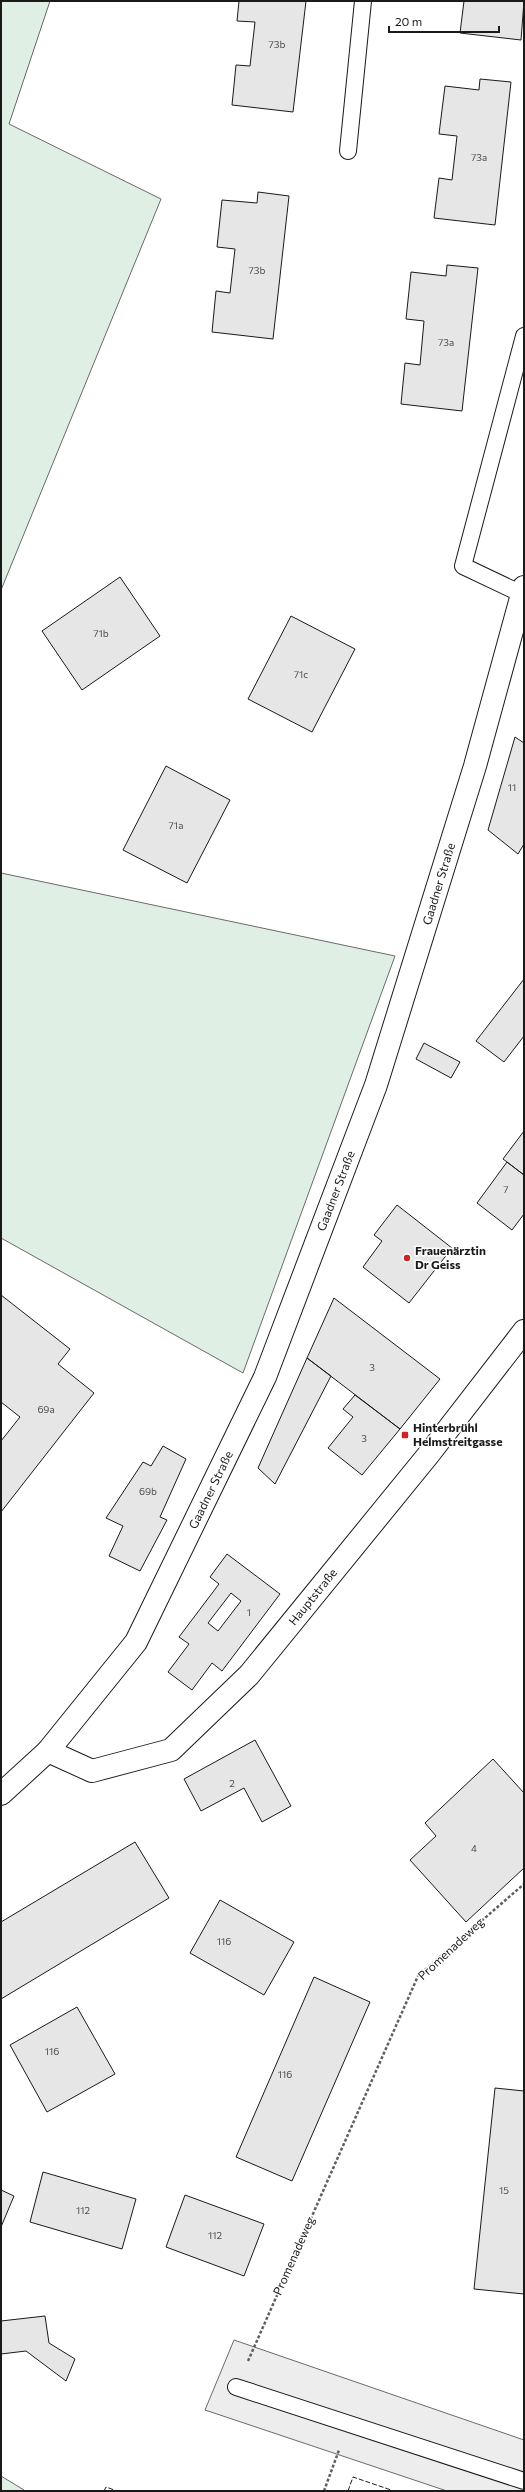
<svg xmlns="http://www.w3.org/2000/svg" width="525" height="2492" font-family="Commissioner,sans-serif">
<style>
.green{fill:#e0efe3;stroke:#6a6a6a}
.parking{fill:#ededed;stroke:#6a6a6a}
.building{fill:#e6e6e6;stroke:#1a1a1a;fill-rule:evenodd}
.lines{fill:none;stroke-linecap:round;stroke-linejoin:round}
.lane-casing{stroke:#1a1a1a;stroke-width:18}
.secondary-casing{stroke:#1a1a1a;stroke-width:24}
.primary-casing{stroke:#1a1a1a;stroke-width:24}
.path{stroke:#5f5f5f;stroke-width:2.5;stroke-dasharray:3 2;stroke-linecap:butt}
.lane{stroke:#fff;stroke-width:16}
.secondary{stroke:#fff;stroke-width:22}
.primary{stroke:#fff;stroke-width:22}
.fence{stroke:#1a1a1a;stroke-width:1;stroke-dasharray:5 2;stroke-linecap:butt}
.poi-dot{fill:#c62828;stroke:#fff;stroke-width:1.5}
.labels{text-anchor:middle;stroke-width:3;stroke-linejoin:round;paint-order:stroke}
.number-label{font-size:10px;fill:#4d4d4d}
.street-label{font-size:12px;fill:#1a1a1a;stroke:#fff}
.poi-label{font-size:12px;font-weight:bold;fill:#1a1a1a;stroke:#fff;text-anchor:start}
</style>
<rect width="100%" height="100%" fill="#fff"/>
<path class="green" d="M1,1H50L9,124L161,199L1,590Z
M1,873L395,956L243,1373L1,1238Z
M1,2476L24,2490L23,2491H1Z"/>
<path class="parking" d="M234,2340L524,2440V2491H447L205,2410Z"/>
<path class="building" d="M239,1H306L293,112L232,105L236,65L250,66L255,22L237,21Z
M464,1H524L521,40L460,33Z
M480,79L511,82L495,225L434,218L439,178L452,180L457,136L439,134L445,86L479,90Z
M258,192L289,196L273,339L212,332L216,291L230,293L235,249L217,247L222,200L257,203Z
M447,265L478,268L462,411L401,404L405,363L420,365L424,321L406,319L411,272L446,276Z
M120,577L160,636L82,690L42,631Z
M291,616L355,649L312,732L248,699Z
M515,737L524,743V844L518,854L488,830Z
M166,766L230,800L187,883L123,850Z
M524,979V1036L504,1062L476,1041Z
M424,1043L460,1062L451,1078L416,1059Z
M524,1131V1175L503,1159Z
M507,1162L524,1175V1214L512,1230L477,1203Z
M397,1205L452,1248L409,1303L363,1267L382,1241L374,1235Z
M1,1295L70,1349L58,1364L94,1393L1,1512V1441L20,1417L1,1402Z
M334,1298L440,1379L400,1429L307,1358Z
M307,1358L331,1376L275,1484L258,1468Z
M355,1395L400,1429L362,1475L328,1448L353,1417L343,1409Z
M163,1446L186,1459L160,1517L167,1520L140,1571L109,1556L123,1526L106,1518L143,1462L151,1466Z
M227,1554L280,1594L222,1671L212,1663L192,1690L168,1672L189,1644L179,1637L219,1584L210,1577ZM231,1593L241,1601L218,1631L208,1623Z
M255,1740L291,1806L262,1822L244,1788L201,1811L184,1779Z
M493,1759L524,1793V1868L466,1922L410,1860L436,1836L425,1823Z
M135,1842L169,1898L1,1999V1922Z
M220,1900L294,1942L264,1995L190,1953Z
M314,1977L370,2002L292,2181L236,2157Z
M77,2007L115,2074L47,2112L10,2045Z
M495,2088L524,2091V2294L474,2289Z
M43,2172L136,2199L122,2249L30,2222Z
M1,2190L14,2196L1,2227Z
M185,2195L264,2224L244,2276L166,2247Z
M45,2316L49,2343L75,2359L66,2381L26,2351L1,2354V2321Z"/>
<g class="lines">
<defs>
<path id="lane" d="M348,151L363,1
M522,594L463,566L524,336
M236,2387L524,2481"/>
<path id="secondary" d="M48,1751L92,1771L171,1750L249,1675L429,1454L524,1331"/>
<path id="primary" d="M1,1794L48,1751L136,1642L265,1377L376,1085L475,766L524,587"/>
</defs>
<use href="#lane" class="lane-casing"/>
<use href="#secondary" class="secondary-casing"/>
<use href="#primary" class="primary-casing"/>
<path class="path" d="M248,2361L418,1976L524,1884
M324,2491L339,2450"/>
<use href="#lane" class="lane"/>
<use href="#secondary" class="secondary"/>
<use href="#primary" class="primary"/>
<path class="fence" d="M104,2491L106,2487L117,2491
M348,2491L353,2477L394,2491"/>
</g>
<g class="poi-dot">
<circle cx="407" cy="1258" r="4"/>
<rect x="401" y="1431" width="8" height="8" rx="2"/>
</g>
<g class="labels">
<g class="number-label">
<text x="277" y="48">73b</text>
<text x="479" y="161">73a</text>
<text x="257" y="274">73b</text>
<text x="446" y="346">73a</text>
<text x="101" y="637">71b</text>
<text x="301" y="678">71c</text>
<text x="512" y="791">11</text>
<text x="176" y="829">71a</text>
<text x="506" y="1193">7</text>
<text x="372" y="1371">3</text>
<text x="46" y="1413">69a</text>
<text x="364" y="1442">3</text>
<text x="148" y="1495">69b</text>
<text x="249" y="1616">1</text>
<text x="232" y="1787">2</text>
<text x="474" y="1852">4</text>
<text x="224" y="1945">116</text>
<text x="52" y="2055">116</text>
<text x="285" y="2078">116</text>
<text x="504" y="2194">15</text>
<text x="83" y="2214">112</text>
<text x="215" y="2239">112</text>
</g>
<g class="street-label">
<text transform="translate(439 884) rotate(-73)" y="4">Gaadner Straße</text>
<text transform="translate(336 1191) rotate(-69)" y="4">Gaadner Straße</text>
<text transform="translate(211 1490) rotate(-64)" y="4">Gaadner Straße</text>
<text transform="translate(313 1597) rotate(-51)" y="4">Hauptstraße</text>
<text transform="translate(451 1949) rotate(-43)" y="4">Promenadeweg</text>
<text transform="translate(294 2256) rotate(-66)" y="4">Promenadeweg</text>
</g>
<g class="poi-label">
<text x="415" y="1255">Frauenärztin<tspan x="415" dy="14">Dr Geiss</tspan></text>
<text x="413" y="1432">Hinterbrühl<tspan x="413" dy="14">Helmstreitgasse</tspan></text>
</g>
</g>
<rect width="525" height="2492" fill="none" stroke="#1a1a1a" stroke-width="4"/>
<path d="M389 26v6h110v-6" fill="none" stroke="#1a1a1a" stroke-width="2"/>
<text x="395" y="26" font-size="12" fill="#1a1a1a" stroke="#ffffff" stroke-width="3" paint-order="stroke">20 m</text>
</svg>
